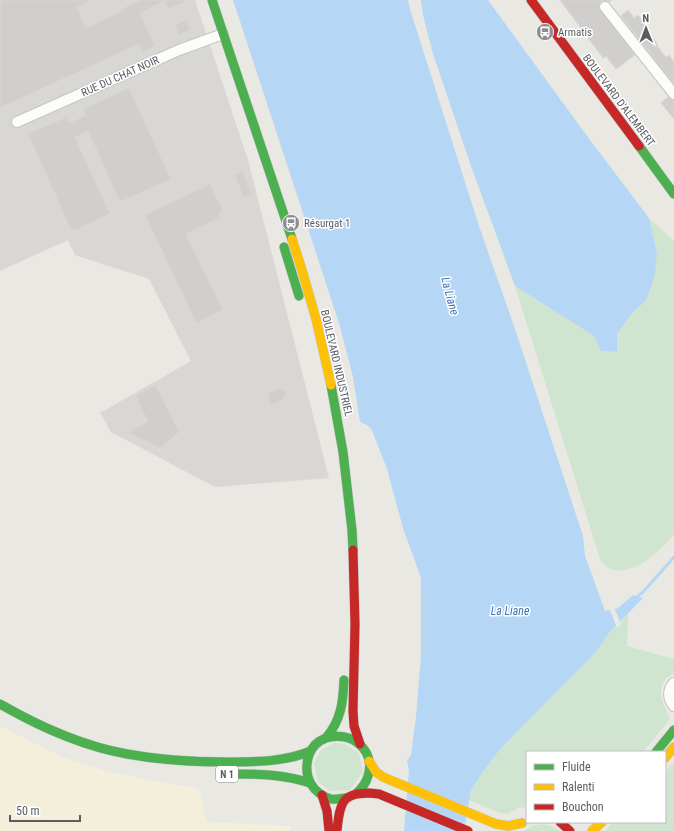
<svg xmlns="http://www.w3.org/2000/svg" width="674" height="831" font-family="'Roboto Condensed',sans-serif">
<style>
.commercial{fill:#f4efdb}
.industrial{fill:#d9d7d3}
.green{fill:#d0e5cf}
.water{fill:#b5d7f5}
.pier{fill:#e9e8e3}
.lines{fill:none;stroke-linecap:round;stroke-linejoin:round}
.stream{stroke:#b5d7f5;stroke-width:3}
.building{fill:#d0cfcd;stroke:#d8d7d2}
.street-casing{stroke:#c5c5c4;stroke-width:12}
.fast-casing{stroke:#c6c6c5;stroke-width:10}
.slow-casing{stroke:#c6c6c5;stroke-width:10}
.jam-casing{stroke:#c6c6c5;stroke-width:10}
.street{stroke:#fcfcfb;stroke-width:10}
.fast{stroke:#4caf50;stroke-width:9}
.slow{stroke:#ffc107;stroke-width:9}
.jam{stroke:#c62828;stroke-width:9}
.labels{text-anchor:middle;stroke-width:3;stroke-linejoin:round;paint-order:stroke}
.shield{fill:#fff;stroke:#8b8d90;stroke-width:1}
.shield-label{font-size:10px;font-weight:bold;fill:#595c61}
.poi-label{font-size:11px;fill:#595c61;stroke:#fff;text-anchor:start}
.street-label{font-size:11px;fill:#595c61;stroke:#fff}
.water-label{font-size:12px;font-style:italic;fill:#4076b6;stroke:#fff}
</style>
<rect width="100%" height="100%" fill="#e9e8e3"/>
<path class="commercial" d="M0,726L62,757L113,773L199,789L207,822L290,826V831H0Z"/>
<path class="industrial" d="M0,0H195L248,160L329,478L215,487L111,432L100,413L191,361L149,279L75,255L68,240L0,271Z"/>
<path class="green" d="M649,218L674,241V534C660,550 646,566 624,570C613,572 606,568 600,559L515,286L594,336L601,351L617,352V334L633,312L646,301L657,253Z
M628,614L627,646L674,659V673C652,684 663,703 670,719L643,752H527V807L518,808L508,814L500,813L469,800L471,790L476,781L502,747L596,652L608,634Z
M334,743L344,744L359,753L363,772L350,790L330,791L318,782L314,763L321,750Z
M674,762V831H606L609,826L615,822H665V772Z
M543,824L553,827L560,831H524L532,826Z"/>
<path class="water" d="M233,0H408L410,9L479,226L516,332L583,536L585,556L605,611L618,608L633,595L643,598L608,634L596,652L502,747L482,773L471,790L464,831H404L409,771L407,761L411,755L412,748L416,717L421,655V578L403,528L387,469L372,430L367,425L360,422L353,377L339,323Z
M421,0H488L587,136L649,218L657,253L655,274L646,301L633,312L617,334V352L601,351L594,336L515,286L471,166L433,54L423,15Z"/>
<path class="pier" d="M614,607L621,624L617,628L609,608Z"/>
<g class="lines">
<path class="stream" d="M636,598L644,591L674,557"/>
</g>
<path class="building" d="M0,0H91L77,7L86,28L124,10L123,8L141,0H188L168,9L165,1L140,13L155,46L143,52L139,44L0,108Z
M560,0H612L609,2L604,1L601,2L599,5V8L635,55L616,69L606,56L603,58Z
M628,10L634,18L638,15L646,25L644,26L658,45L657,46L666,57L669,55L674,62V84L621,16Z
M186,20L190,30L179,35L175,25Z
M129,88L171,179L120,202L88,131L75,137L110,214L75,230L70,228L28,134L66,117L69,123L86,115L83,109Z
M668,97L671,100H674V119L661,103Z
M243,171L251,194L243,197L235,174Z
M210,184L222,208L219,218L186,234L223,310L196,323L145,215Z
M156,385L179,432L161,448L129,433L148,421L137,400H139L136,395Z
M278,388H281L284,390L286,392L284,399L271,405L268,400L270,390L276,391Z"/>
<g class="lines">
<defs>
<path id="street" d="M605,7L674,94
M17,122L179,50L223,34
M674,683C667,690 668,699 674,706"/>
<path id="fast" d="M212,0L292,239
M639,146L674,194
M284,247L299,296
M331,385L343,452L352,530L353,550
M0,704C40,727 82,746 127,754C160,760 194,762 227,762C256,762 284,762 311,751
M326,738C341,720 343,703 344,680
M656,752L674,730
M237,774C262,774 286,775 310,783
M346,798C341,798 335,800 331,799C323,797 315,791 311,784C306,775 306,764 309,755C312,746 318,741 326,738C351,730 376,750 368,776C366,784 361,789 356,794"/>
<path id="slow" d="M292,239L301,267L316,319L331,385
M665,758L674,747
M369,761L376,772L383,777L496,824L509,826L522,823
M592,831L602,822"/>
<path id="jam" d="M531,0L639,146
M353,550L355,624L353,711L354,726L360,744
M356,794L369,793L379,794L468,831
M322,795L327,811L329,831
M560,822L570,831
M337,831C338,821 339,804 347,798C350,796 353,795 356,794"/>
</defs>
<use href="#street" class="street-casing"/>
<use href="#fast" class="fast-casing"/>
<use href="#slow" class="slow-casing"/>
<use href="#jam" class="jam-casing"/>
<use href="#street" class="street"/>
<use href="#fast" class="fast"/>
<use href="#slow" class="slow"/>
<use href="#jam" class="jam"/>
</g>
<defs>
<symbol id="bus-disc" viewBox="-11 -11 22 22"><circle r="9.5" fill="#8b8d8e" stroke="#fff"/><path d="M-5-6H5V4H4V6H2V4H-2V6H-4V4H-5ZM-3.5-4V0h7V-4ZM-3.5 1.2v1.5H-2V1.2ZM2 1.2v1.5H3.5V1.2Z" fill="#fff"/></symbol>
</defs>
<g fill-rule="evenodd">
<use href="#bus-disc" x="535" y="22" width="20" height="20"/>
<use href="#bus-disc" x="281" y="213" width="20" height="20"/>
</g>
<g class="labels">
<rect class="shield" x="216" y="766" width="22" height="16" rx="3"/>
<g class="shield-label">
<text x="227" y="778">N 1</text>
</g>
<g class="poi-label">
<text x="558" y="36">Armatis</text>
<text x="304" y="227">Résurgat 1</text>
</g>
<g class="street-label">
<text transform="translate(120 76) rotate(-24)" y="4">RUE DU CHAT NOIR</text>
<text transform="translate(619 100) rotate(53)" y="4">BOULEVARD D'ALEMBERT</text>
<text transform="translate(337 363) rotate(77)" y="4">BOULEVARD INDUSTRIEL</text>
</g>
<g class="water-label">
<text transform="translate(450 296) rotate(75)" y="4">La Liane</text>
<text x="510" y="615">La Liane</text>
</g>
</g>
<rect x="526" y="751" width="140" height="72" fill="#ffffff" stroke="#bdbec0"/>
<rect x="534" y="764" width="20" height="6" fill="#4caf50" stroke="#bdbec0"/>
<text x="562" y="771" font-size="12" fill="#595c61">Fluide</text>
<rect x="534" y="784" width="20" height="6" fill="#ffc107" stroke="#bdbec0"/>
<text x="562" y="791" font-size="12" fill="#595c61">Ralenti</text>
<rect x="534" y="804" width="20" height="6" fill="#c62828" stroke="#bdbec0"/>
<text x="562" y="811" font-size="12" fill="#595c61">Bouchon</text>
<g transform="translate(646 28) rotate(359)" stroke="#ffffff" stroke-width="3" paint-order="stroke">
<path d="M0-3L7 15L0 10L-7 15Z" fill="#595c61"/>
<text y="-6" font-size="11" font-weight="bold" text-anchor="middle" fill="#595c61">N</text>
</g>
<path d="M10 815v6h70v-6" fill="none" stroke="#595c61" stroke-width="2"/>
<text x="16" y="815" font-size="12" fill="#595c61" stroke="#ffffff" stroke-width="3" paint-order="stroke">50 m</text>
</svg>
